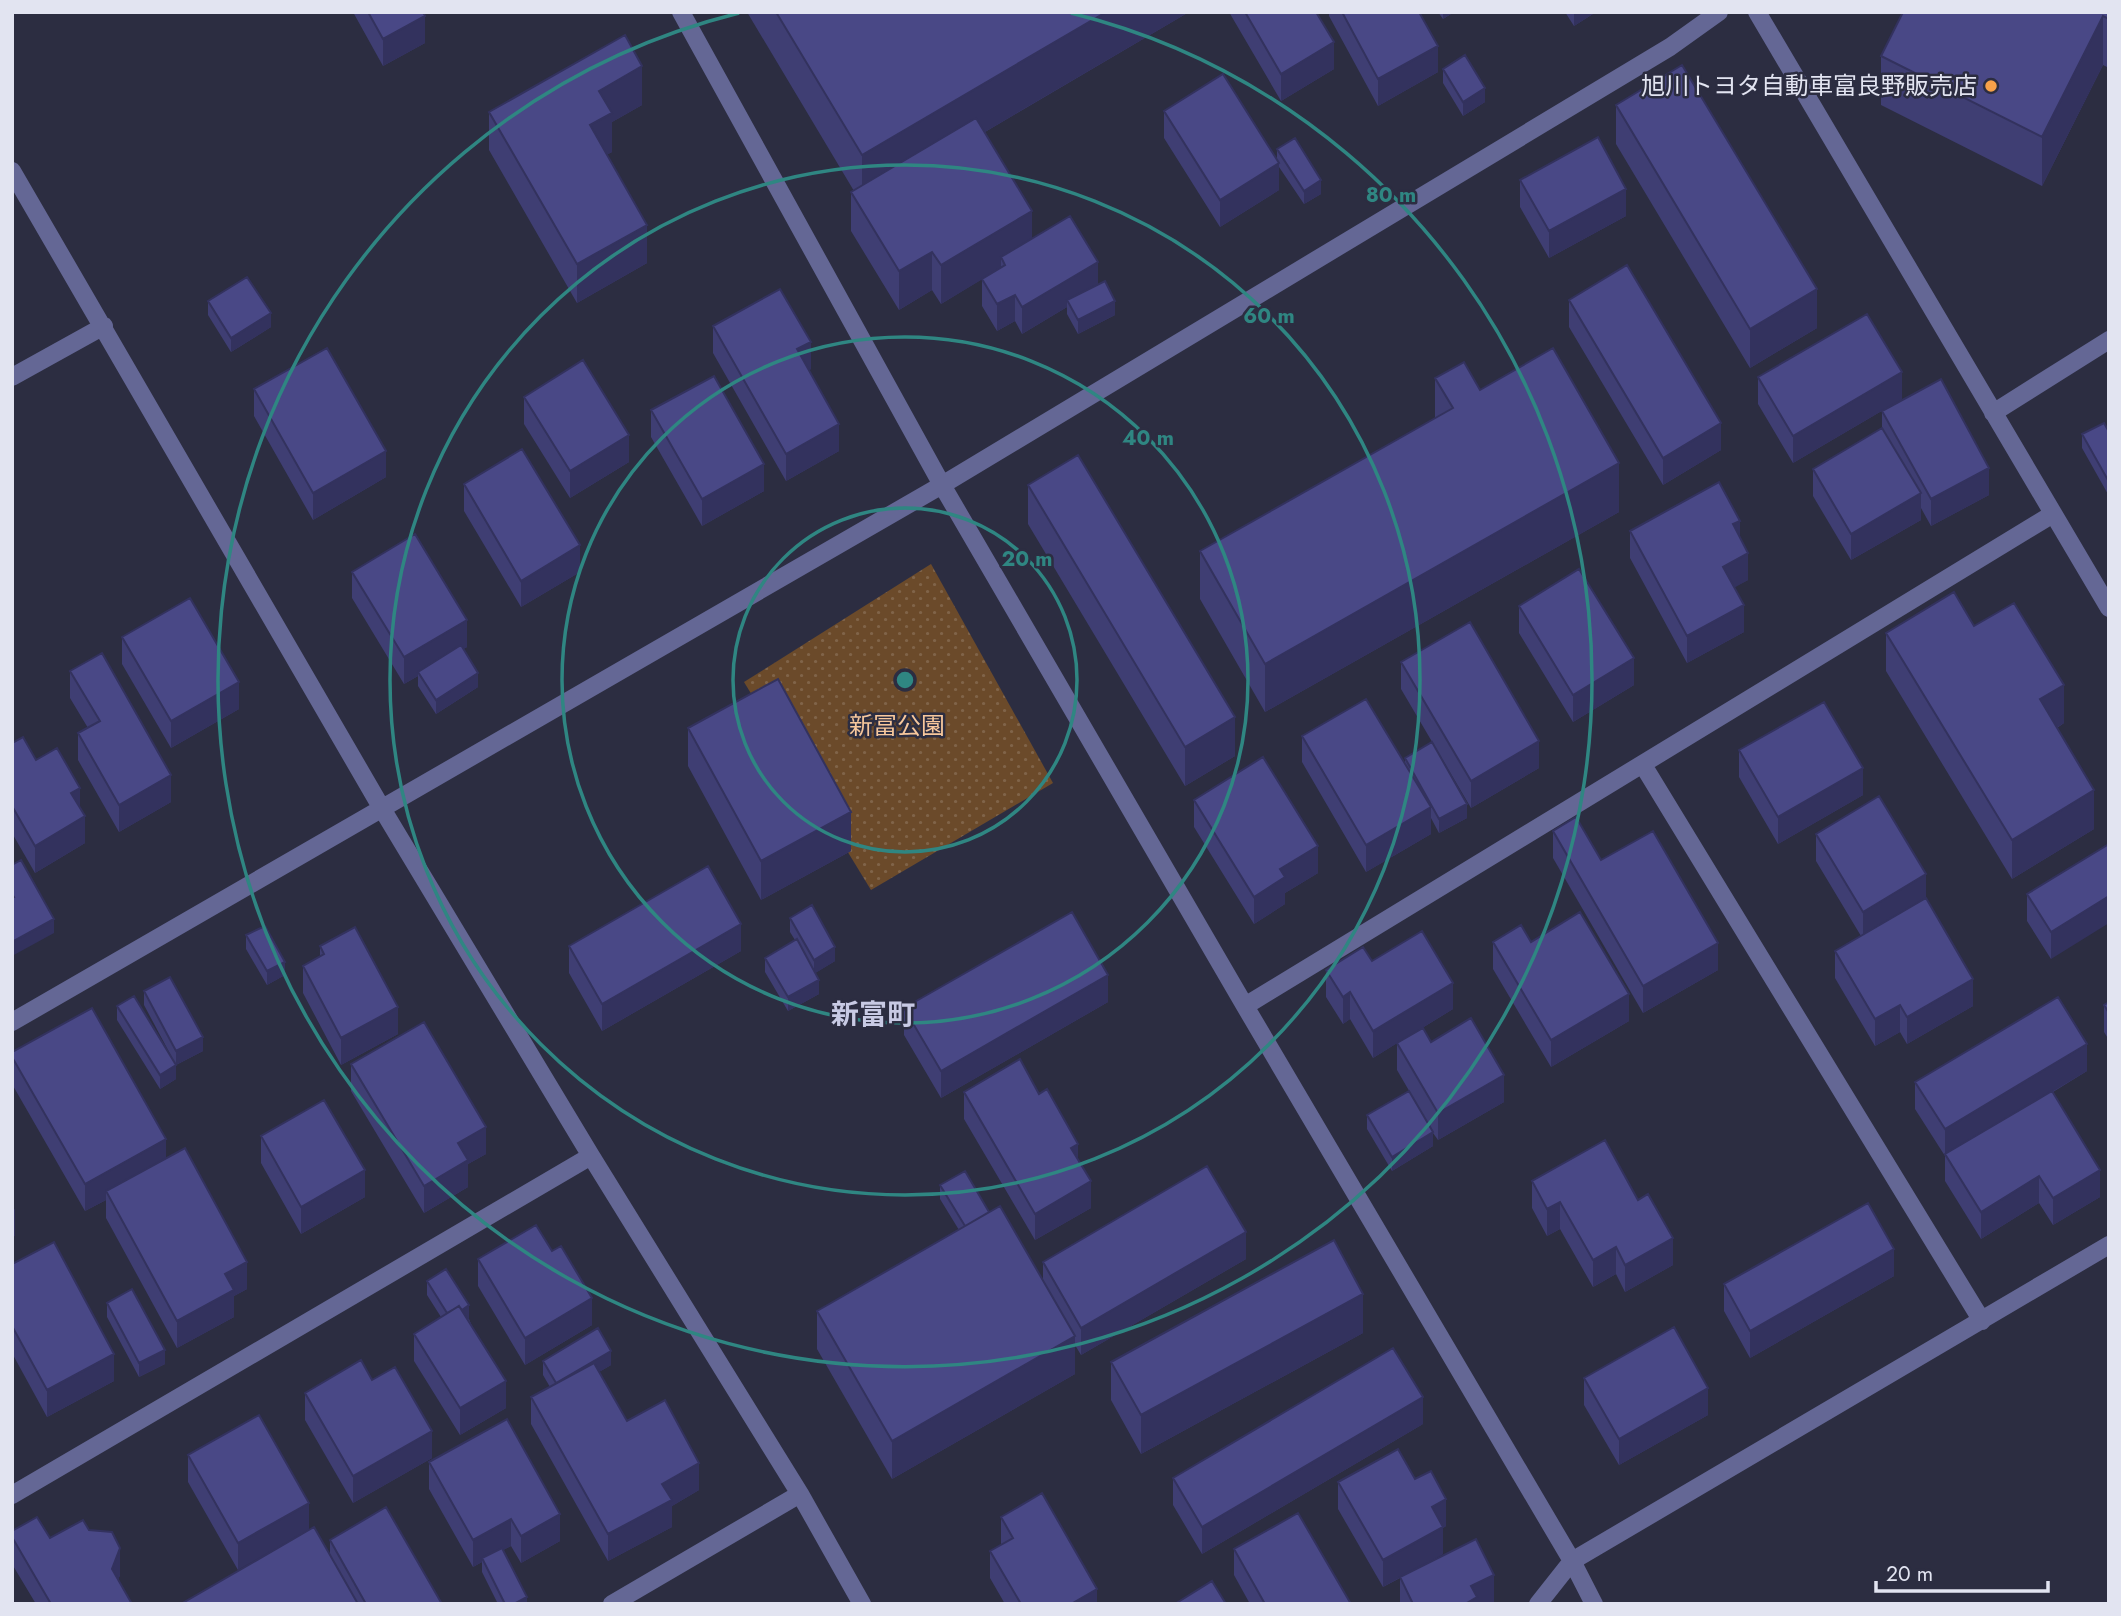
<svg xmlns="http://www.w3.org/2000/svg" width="2121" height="1616" font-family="Jost,'Noto Sans JP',sans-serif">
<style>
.grass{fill:url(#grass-dots)}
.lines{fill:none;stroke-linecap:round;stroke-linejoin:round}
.minor{stroke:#646795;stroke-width:18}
.wall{fill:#3f3e73}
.shaded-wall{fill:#33325e}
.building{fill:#494886;stroke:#33325e;stroke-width:2}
.ring{fill:none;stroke:#2f8682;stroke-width:3.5}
.poi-dot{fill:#f7a149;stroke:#2c2d41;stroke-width:2.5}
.labels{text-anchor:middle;stroke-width:5;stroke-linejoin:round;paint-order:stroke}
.poi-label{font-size:24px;fill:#e2e4f1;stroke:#2c2d41;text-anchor:end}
.park-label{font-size:24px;fill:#f7c79c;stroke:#2c2d41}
.quarter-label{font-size:28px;font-weight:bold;fill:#c8cae4;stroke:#2c2d41}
.centre{fill:#2f8682;stroke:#2c2d41;stroke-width:3.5}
.ring-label{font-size:21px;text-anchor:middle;font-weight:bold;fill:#2f8682;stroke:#2c2d41;stroke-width:5;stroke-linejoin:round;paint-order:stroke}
</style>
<defs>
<pattern id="grass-dots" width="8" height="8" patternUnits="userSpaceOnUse" patternTransform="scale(1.75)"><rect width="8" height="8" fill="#6b4a2a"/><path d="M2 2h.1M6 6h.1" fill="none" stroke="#806449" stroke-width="1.8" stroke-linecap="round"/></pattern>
</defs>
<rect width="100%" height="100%" fill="#2c2d41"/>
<path class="grass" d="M931,564L1053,783L871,890L744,682Z"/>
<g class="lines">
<path class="minor" d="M681,12L942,485L1245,1006L1572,1561L1594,1604
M1757,12L2109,608
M12,171L381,807L591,1156L800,1494L862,1604
M12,377L104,326
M1993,413L2109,340
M1643,765L1982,1321
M1245,1006L2053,514
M12,1022L942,485L1670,47L1719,12
M12,1495L591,1156
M612,1604L800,1494
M1538,1604L1572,1561L2109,1245"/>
</g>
<path class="wall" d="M353,12H423L425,43L383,66Z
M747,12H1189L985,132L1032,239L1098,284L1115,315L1078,334L1067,314V307L1022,334L1015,321L997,331L982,306V279L941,304L932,290L899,310L851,231V192L854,191Z
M1229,12H1316L1334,69L1281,101Z
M1329,12H1419L1438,72L1378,106L1329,16Z
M1438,12H1454L1443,19Z
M1565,12H1596L1574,26Z
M2109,12V68L2103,65L2042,186L1881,105V56Z
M1443,69L1485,102L1463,116L1443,83Z
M642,105L612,122V152L606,155L647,263L577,303L489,150V112Z
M1616,105L1817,328L1750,368L1616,144Z
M1164,111L1277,159V149L1321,194L1304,204L1279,167V190L1220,227L1164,138Z
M1520,180L1626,216L1549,258L1520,207Z
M1569,300L1721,450L1663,485L1569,327Z
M208,301L271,327L231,352L208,315Z
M713,326L811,369L809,370L839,451L786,481L713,353Z
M1758,377L1902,399L1793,463L1758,404Z
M1435,378L1480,390L1619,512L1265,712L1200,599V551L1435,418Z
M254,389L386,477L313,520L254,416Z
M524,397L629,462L570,498L524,424Z
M651,410L764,491L702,526L651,437Z
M1882,411L1989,495L1931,526L1921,508V520L1851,560L1813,496V469L1882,429Z
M2109,432V496L2082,448V434Z
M464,484L580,572L521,607L464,511Z
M1028,485L1235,756L1185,786L1028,524Z
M1630,531L1740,538L1748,580L1734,587L1744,632L1687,663L1630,558Z
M352,572L467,647L463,649L478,687L436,714L418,686V676L404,684L352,598Z
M1519,606L1634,685L1573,722L1519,633Z
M1974,626L2064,723L2057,728L2094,829L2012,879L1886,671V633Z
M122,637L239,709L171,748L122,664Z
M1401,662L1539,768L1471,808L1401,689Z
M70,671L171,802L119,832L78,760V733L88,728L70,698Z
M688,728L851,851L761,900L688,766Z
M1302,736L1405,763V758L1467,818L1439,833L1431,818V834L1366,872L1302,762Z
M12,743L36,760L80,808L85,843L35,873L12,833Z
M1739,750L1863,795L1778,844L1739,777Z
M1194,800L1318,873L1285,893V904L1254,924L1194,827Z
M1553,831L1601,860L1718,970L1643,1013L1553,858Z
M1816,834L1926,899L1973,1006L1907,1044L1900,1032L1875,1046L1835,978V951L1861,936L1816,861Z
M2109,844L2051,959L2027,921V894Z
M790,918L835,961L815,973L819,994L788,1011L765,972V958L795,940L790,932Z
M246,935L285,975L267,985L246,949Z
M1493,942L1629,1021L1551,1067L1493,969Z
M320,946L398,1034L341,1065L303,993V966L320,957Z
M569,946L741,951L602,1031L569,973Z
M1372,961L1453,1009L1401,1041L1431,1042L1504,1102L1438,1140L1433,1133V1146L1392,1171L1367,1129V1115L1429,1125L1397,1070V1043L1373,1058L1350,1019L1343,1024L1326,997V970Z
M144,991L203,1051L176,1065L144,1005Z
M1108,1002L941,1098L904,1035V1008Z
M2109,1002V1040L2104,1032V1005Z
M117,1006L176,1079L160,1089L117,1020Z
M12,1052L166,1158L247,1289L234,1296V1317L177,1348L106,1218V1200L85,1211L12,1084Z
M351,1064L486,1154L468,1164V1187L424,1213L351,1091Z
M2087,1071L2053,1092L2100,1197L2053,1225L2039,1203L1981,1239L1945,1181V1156L1915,1109V1082Z
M964,1092L1039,1094L1078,1159L1091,1208L1035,1240L964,1119Z
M261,1136L365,1197L301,1234L261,1163Z
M1532,1181L1673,1265L1625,1292L1616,1274L1593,1287L1560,1229L1547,1236L1532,1208Z
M940,1185L989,1212L1043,1280V1262L1246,1259L1081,1355L1075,1345V1374L892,1479L817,1349V1311L959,1230L940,1199Z
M478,1259L592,1325L525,1365L478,1286Z
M12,1264L114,1381L47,1417L12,1353Z
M1894,1276L1750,1358L1724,1311V1284Z
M427,1281L469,1319L506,1408L460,1435L414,1361V1334L441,1317L427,1295Z
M107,1303L165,1364L139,1377L107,1317Z
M1363,1333L1141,1454L1111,1400V1362Z
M543,1361L611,1365L599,1372L627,1421L699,1490L672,1506V1527L608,1561L531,1424V1397L550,1387L543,1375Z
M1584,1378L1708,1415L1619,1465L1584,1405Z
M372,1380L432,1458L353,1503L305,1420V1393Z
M1423,1424L1202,1554L1173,1505V1478Z
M188,1455L309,1503L238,1570L188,1482Z
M429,1462L560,1541L521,1563L511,1546L503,1550L527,1604H498L482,1572V1562L473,1567L429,1489Z
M1415,1479L1446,1526L1443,1528V1554L1407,1574L1494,1602L1490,1604H1400V1578L1383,1587L1338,1509V1482Z
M1001,1517L1097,1604H1005L990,1578V1551L1001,1545Z
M89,1530L120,1575L118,1580L132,1604H36L12,1564V1531L50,1538Z
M330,1540L442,1604H181L330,1554Z
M1234,1549L1351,1604H1250L1234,1575Z"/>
<path class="shaded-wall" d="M1106,12H1189L862,204V155Z
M1443,12H1454L1443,19Z
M1574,12H1596L1574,26Z
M425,16V43L383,66V39Z
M2103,16V65L2042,186V137Z
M1334,42V69L1281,101V74Z
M1438,46V72L1378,106V79Z
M642,66V105L612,122V152L590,164V125L599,91Z
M1485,88V102L1463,116V102Z
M1279,163V190L1220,227V200Z
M1321,180V194L1304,204V191Z
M1626,189V216L1549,258V231Z
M1032,211V250L1001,257V268L941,304V265Z
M647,225V263L577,303V264Z
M932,252V290L899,310V271Z
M1098,262V289L1067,300V307L1022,334V307Z
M1817,289V328L1750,368V329Z
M1015,295V321L997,331V304Z
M1115,301V315L1078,334V320Z
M271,313V327L231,352V338Z
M811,342V369L797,376V349Z
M1902,372V399L1793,463V436Z
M1721,423V450L1663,485V458Z
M839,424V451L786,481V454Z
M629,435V462L570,498V471Z
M386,451V477L313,520V493Z
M1619,463V512L1265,712V664Z
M764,464V491L702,526V499Z
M1989,468V495L1931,526V499Z
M1921,493V520L1851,560V534Z
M1740,521V548L1733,524Z
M580,545V572L521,607V581Z
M1748,553V580L1723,594V567Z
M1744,605V632L1687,663V636Z
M467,620V647L420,675L418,672V676L404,684V657Z
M1634,658V685L1573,722V695Z
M478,673V687L436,714V700Z
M239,682V709L171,748V721Z
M2064,685V723L2040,738V699Z
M1235,717V756L1185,786V747Z
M1539,741V768L1471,808V781Z
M1863,768V795L1778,844V817Z
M171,775V802L119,832V805Z
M80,788V815L71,793Z
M2094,790V829L2012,879V840Z
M1467,804V818L1439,833V819Z
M1431,807V834L1366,872V845Z
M851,812V851L761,900V861Z
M85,816V843L35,873V846Z
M1318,846V873L1285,893V904L1254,924V897L1280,869Z
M1926,874V901L1863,939V912Z
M2109,896V923L2051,959V932Z
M54,919V933L12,956V942Z
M741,924V951L602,1031V1004Z
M1718,943V970L1643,1013V986Z
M835,947V961L814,974V960Z
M285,962V975L267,985V971Z
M1108,975V1002L941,1098V1071Z
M1973,979V1006L1907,1044V1017Z
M819,980V994L788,1011V997Z
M1453,983V1009L1373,1058V1031Z
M1350,992V1019L1343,1024V997Z
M1629,994V1021L1551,1067V1040Z
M1900,1005V1032L1875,1046V1019Z
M398,1007V1034L341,1065V1038Z
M203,1037V1051L176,1065V1051Z
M2087,1044V1071L1945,1156V1129Z
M176,1065V1079L160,1089V1075Z
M1504,1075V1102L1438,1140V1113Z
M486,1127V1154L468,1164V1187L424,1213V1186L458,1143Z
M1433,1132V1146L1392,1171V1157Z
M166,1139V1166L106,1191V1200L85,1211V1184Z
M1078,1144V1171L1071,1148Z
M365,1170V1197L301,1234V1207Z
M2100,1170V1197L2053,1225V1198Z
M2039,1176V1203L1981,1239V1212Z
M1091,1181V1208L1035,1240V1214Z
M1560,1202V1229L1547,1236V1209Z
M15,1209V1236L12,1237V1210Z
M1246,1232V1259L1081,1355V1328Z
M1673,1238V1265L1625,1292V1265Z
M1616,1247V1274L1593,1287V1260Z
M1894,1249V1276L1750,1358V1331Z
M247,1262V1289L234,1296V1317L177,1348V1321L225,1274Z
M1363,1294V1333L1141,1454V1415Z
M592,1298V1325L525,1365V1338Z
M469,1305V1319L450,1331V1317Z
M1075,1336V1374L892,1479V1441Z
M165,1350V1364L139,1377V1363Z
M611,1351V1365L556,1397V1383Z
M114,1354V1381L47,1417V1390Z
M506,1381V1408L460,1435V1408Z
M1708,1388V1415L1619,1465V1439Z
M1423,1397V1424L1202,1554V1527Z
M432,1431V1458L353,1503V1476Z
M699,1463V1490L672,1506V1527L608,1561V1534L662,1484Z
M1446,1499V1526L1443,1528V1554L1383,1587V1560L1432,1507Z
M309,1503V1530L238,1570V1543Z
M560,1514V1541L521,1563V1536Z
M511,1519V1546L483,1561L482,1558V1562L473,1567V1540Z
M120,1548V1575L112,1595V1569Z
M1494,1575V1602L1490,1604H1465L1471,1586Z
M1097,1589V1604H1071Z
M527,1597V1604H514Z"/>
<path class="building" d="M368,12H423L425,16L383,39Z
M776,12H1106L862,155Z
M1245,12H1316L1334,42L1281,74Z
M1342,12H1419L1438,46L1378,79Z
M1903,12H2109V19L2103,16L2042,137L1881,56Z
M625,35L642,66L599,91L612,113L590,125L647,225L577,264L489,112Z
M1465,55L1485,88L1463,102L1443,69Z
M1682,65L1817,289L1750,329L1616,105Z
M1223,74L1279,163L1220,200L1164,111Z
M976,118L1032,211L941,265L932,252L899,271L851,192Z
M1598,137L1626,189L1549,231L1520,180Z
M1295,138L1321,180L1304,191L1277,149Z
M1070,216L1098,262L1022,307L1015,295L997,304L982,279L1005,265L1001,257Z
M1627,265L1721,423L1663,458L1569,300Z
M247,277L271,313L231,338L208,301Z
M1105,281L1115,301L1078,320L1067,300Z
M780,289L811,342L797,349L839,424L786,454L713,326Z
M1867,314L1902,372L1793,436L1758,377Z
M327,348L386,451L313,493L254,389Z
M1553,348L1619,463L1265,664L1200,551L1453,408L1435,378L1464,362L1480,390Z
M583,360L629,435L570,471L524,397Z
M714,376L764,464L702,499L651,410Z
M1941,379L1989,468L1931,499L1882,411Z
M2104,423L2109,432V482L2082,434Z
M1882,428L1921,493L1851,534L1813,469Z
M522,449L580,545L521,581L464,484Z
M1078,455L1235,717L1185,747L1028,485Z
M1719,482L1740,521L1733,524L1748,553L1723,567L1744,605L1687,636L1630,531Z
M415,534L467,620L404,657L352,572Z
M1579,569L1634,658L1573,695L1519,606Z
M1954,592L1974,626L2014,603L2064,685L2040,699L2094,790L2012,840L1886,633Z
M190,598L239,682L171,721L122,637Z
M1470,622L1539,741L1471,781L1401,662Z
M461,645L478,673L436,700L418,672Z
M102,653L171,775L119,805L78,733L100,721L70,671Z
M778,679L851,812L761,861L688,728Z
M1366,699L1431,807L1366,845L1302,736Z
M1824,702L1863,768L1778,817L1739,750Z
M23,737L36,760L57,748L80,788L71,793L85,816L35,846L12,806V743Z
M1432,742L1467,804L1439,819L1405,758Z
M1263,757L1318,846L1280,869L1285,877L1254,897L1194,800Z
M1879,796L1926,874L1863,912L1816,834Z
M1576,817L1601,860L1653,831L1718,943L1643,986L1553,831Z
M2109,844V896L2051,932L2027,894Z
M21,860L54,919L12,942V898L14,897L12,894V865Z
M708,866L741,924L602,1004L569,946Z
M1926,898L1973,979L1907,1017L1900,1005L1875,1019L1835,951Z
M812,905L835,947L814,960L790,918Z
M1072,912L1108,975L941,1071L904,1008Z
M1580,912L1629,994L1551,1040L1493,942L1521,925L1531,942Z
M265,926L285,962L267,971L246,935Z
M355,927L398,1007L341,1038L303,966L324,954L320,946Z
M1422,931L1453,983L1373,1031L1350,992L1343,997L1326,970L1363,947L1372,961Z
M797,939L819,980L788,997L765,958Z
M170,977L203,1037L176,1051L144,991Z
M134,996L176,1065L160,1075L117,1006Z
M2058,997L2087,1044L1945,1129L1915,1082Z
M2109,1002V1013L2104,1005Z
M92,1008L166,1139L85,1184L12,1057V1052Z
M1471,1018L1504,1075L1438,1113L1397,1043L1423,1028L1431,1042Z
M424,1022L486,1127L458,1143L468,1160L424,1186L351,1064Z
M1020,1059L1039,1094L1047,1089L1078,1144L1071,1148L1091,1181L1035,1214L964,1092Z
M1409,1091L1433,1132L1392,1157L1367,1115Z
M2052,1091L2100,1170L2053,1198L2039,1176L1981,1212L1945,1154Z
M324,1100L365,1170L301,1207L261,1136Z
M1605,1140L1638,1200L1648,1194L1673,1238L1625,1265L1616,1247L1593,1260L1560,1202L1547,1209L1532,1181Z
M185,1148L247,1262L225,1274L234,1290L177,1321L106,1191Z
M1207,1166L1246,1232L1081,1328L1043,1262Z
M965,1171L989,1212L965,1226L940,1185Z
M1868,1203L1894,1249L1750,1331L1724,1284Z
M1000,1206L1075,1336L892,1441L817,1311Z
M536,1225L552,1251L561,1246L592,1298L525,1338L478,1259Z
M1334,1240L1363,1294L1141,1415L1111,1362Z
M54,1242L114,1354L47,1390L12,1326V1264Z
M446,1269L469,1305L462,1310L459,1306L447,1313L427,1281Z
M132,1289L165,1350L139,1363L107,1303Z
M459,1306L506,1381L460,1408L414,1334Z
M1674,1327L1708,1388L1619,1439L1584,1378Z
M598,1328L611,1351L556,1383L543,1361Z
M1393,1348L1423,1397L1202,1527L1173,1478Z
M361,1360L372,1380L395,1367L432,1431L353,1476L305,1393Z
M594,1363L627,1421L665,1400L699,1463L662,1484L672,1500L608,1534L531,1397Z
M259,1415L309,1503L238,1543L188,1455Z
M507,1419L560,1514L521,1536L511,1519L473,1540L429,1462Z
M1398,1449L1415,1479L1431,1471L1446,1499L1432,1507L1443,1527L1383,1560L1338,1482Z
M1042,1493L1097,1589L1071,1604H1021L990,1551L1013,1538L1001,1517Z
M386,1507L442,1604H366L330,1540Z
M1298,1513L1351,1604H1265L1234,1549Z
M37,1517L50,1538L83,1520L89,1530L112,1532L120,1548L112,1569L132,1604H51L12,1537V1531Z
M314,1527L358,1604H181Z
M1476,1539L1494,1575L1471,1586L1477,1597L1465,1604H1413L1400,1577Z
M502,1548L527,1597L514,1604H505L482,1558Z
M1212,1581L1226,1604H1175Z"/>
<g class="ring">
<circle cx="905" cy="680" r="172"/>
<circle cx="905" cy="680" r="343"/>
<circle cx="905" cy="680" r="515"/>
<path d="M1071 13A687 687 0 1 1 739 13"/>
</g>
<circle class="poi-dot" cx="1991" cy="86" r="7"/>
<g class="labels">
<g class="poi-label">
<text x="1977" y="94">旭川トヨタ自動車富良野販売店</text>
</g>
<g class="park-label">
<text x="897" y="734">新冨公園</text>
</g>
<g class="quarter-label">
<text x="873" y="1024">新富町</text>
</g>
</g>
<circle cx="905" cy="680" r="10" class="centre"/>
<g class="ring-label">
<text x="1391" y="202">80 m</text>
<text x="1269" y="323">60 m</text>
<text x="1148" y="445">40 m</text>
<text x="1027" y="566">20 m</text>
</g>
<rect width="2121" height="1616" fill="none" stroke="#e2e4f1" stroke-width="28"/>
<path d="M1876 1581v10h172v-10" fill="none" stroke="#e2e4f1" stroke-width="3.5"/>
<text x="1886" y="1581" font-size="21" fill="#e2e4f1" stroke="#2c2d41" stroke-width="5" paint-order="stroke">20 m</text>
</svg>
